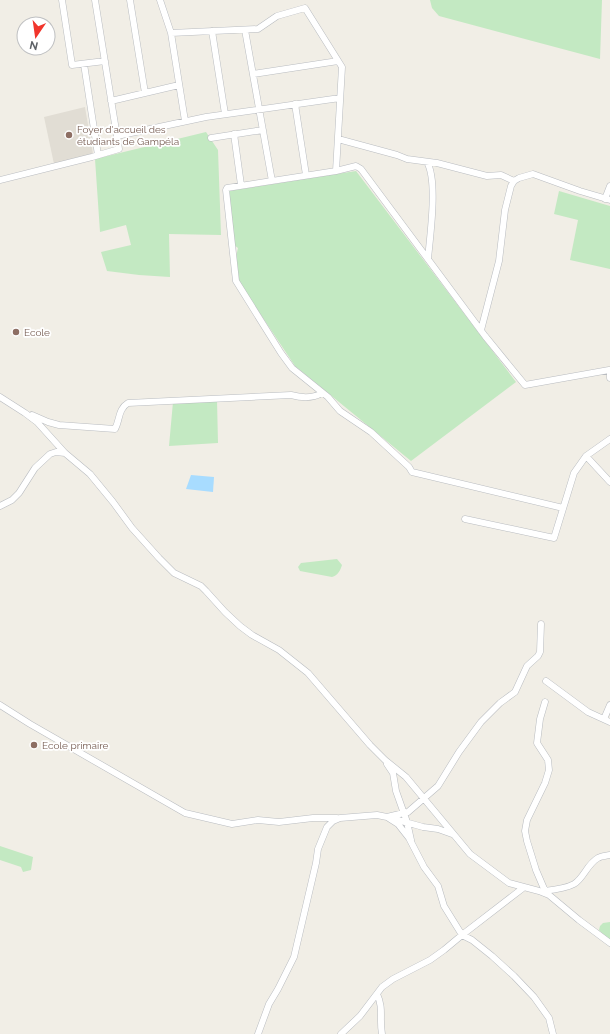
<svg xmlns="http://www.w3.org/2000/svg" width="610" height="1034" font-family="Raleway,sans-serif">
<style>
.education{fill:#e1ddd4}
.green{fill:#c3e9c2}
.water{fill:#a8dcff}
.lines{fill:none;stroke-linecap:round;stroke-linejoin:round}
.minor-casing{stroke:#b9bcc0;stroke-width:7}
.minor{stroke:#fff;stroke-width:6}
.education-dot{fill:#8d6e63;stroke:#fff;stroke-width:1.5}
.labels{text-anchor:middle;stroke-width:3.5;stroke-linejoin:round;paint-order:stroke}
.education-label{font-size:10px;fill:#785e54;stroke:#fff;text-anchor:start}
</style>
<rect width="100%" height="100%" fill="#f1eee6"/>
<path class="education" d="M85,107L93,154L54,164L44,117Z"/>
<path class="green" d="M430,0H602L600,59L439,16L432,8Z
M206,132L218,150L221,235L169,234L170,277L139,275L107,271L101,252L131,245L126,225L100,232L95,159Z
M356,171L516,382L411,461L295,366L237,279L235,261L238,248L234,245L228,191Z
M559,191L610,206V269L570,260L578,220L554,214Z
M217,400L218,443L169,446L173,402Z
M337,559L342,565C340,571 338,575 332,577L300,571L298,567L301,563Z
M0,846L33,857L31,870L23,872L21,867L0,860Z
M610,922V940L604,936L599,930L600,926L603,923Z"/>
<path class="water" d="M191,475L214,477L213,492L186,489Z"/>
<g class="lines">
<defs>
<path id="minor" d="M62,0L72,65L105,61
M130,0L145,93
M160,0L171,33L185,121
M245,30L272,181
M212,31L225,114
M171,33L258,29L277,16L305,8L342,67L336,171
M84,64L98,155
M253,74L338,61
M111,101L179,85
M295,104L306,175
M234,134L241,185
M117,136L206,117L340,98
M211,138L263,130
M338,139L397,155L407,159L437,163L487,176L501,175L514,181
M427,162C438,181 430,236 428,259
M0,180L92,157L119,149L95,0
M605,199L610,186
M481,330L499,261L505,210L511,186L514,181L519,178L533,174L580,191L610,200
M610,370V378
M0,397L25,413L37,422L65,453L90,474L113,502L132,528L159,558L174,573L201,586L206,591L225,612L240,626L252,635L279,650L308,673L370,745L385,760L406,777L470,854L509,883L539,891L549,895L579,920L610,943
M32,415L48,422L59,425L115,429C120,420 118,409 128,403L291,395C302,398 312,399 322,393
M586,456L610,482
M0,506L12,500L19,493L35,468L50,454L56,452L65,453
M563,508L412,472L409,467L371,432L340,411L328,397L292,368L281,353L236,281L226,190L227,188L336,171L356,166L361,169L485,336L525,385L609,370
M465,519L554,538L574,473L586,456L610,439
M546,681L588,712L610,722
M545,702L540,719L537,743L548,760L549,770L545,783L527,820L525,831L527,841L536,870L545,891L548,894
M0,705L30,724L185,813L232,824L258,820L279,822L313,818H337
M604,719L610,705
M387,764L393,773L396,791L407,822L411,840
M452,834L438,829L423,827L387,817L408,812L438,786L459,752L481,722L500,703L515,692L527,666L538,656L540,652L541,624
M543,891C553,890 565,889 574,884C584,878 587,864 598,858C601,856 606,856 610,855
M377,994C384,1009 379,1018 382,1034
M258,1034L269,1004L278,989L294,957L316,863L318,849L327,827L333,821L340,818L377,815L387,817L398,824L409,838L424,867L438,886L444,906L462,935L472,940L492,956L514,976L534,997L549,1018L553,1034
M341,1034L360,1016L382,987L393,979L430,960L444,950L462,935L523,888"/>
</defs>
<use href="#minor" class="minor-casing"/>
<use href="#minor" class="minor"/>
</g>
<g class="education-dot">
<circle cx="69" cy="135" r="4"/>
<circle cx="16" cy="332" r="4"/>
<circle cx="34" cy="745" r="4"/>
</g>
<g class="labels">
<g class="education-label">
<text x="77" y="133">Foyer d'accueil des<tspan x="77" dy="12">étudiants de Gampéla</tspan></text>
<text x="24" y="336">Ecole</text>
<text x="42" y="749">Ecole primaire</text>
</g>
</g>
<g transform="translate(36 36) rotate(193)"><circle r="19" fill="#ffffff" stroke="#bfc0c2"/>
<path d="M0-3L7 15L0 10L-7 15Z" fill="#f1352c"/>
<text y="-6" font-size="11" font-weight="bold" text-anchor="middle" fill="#5e6267">N</text>
</g>
</svg>
